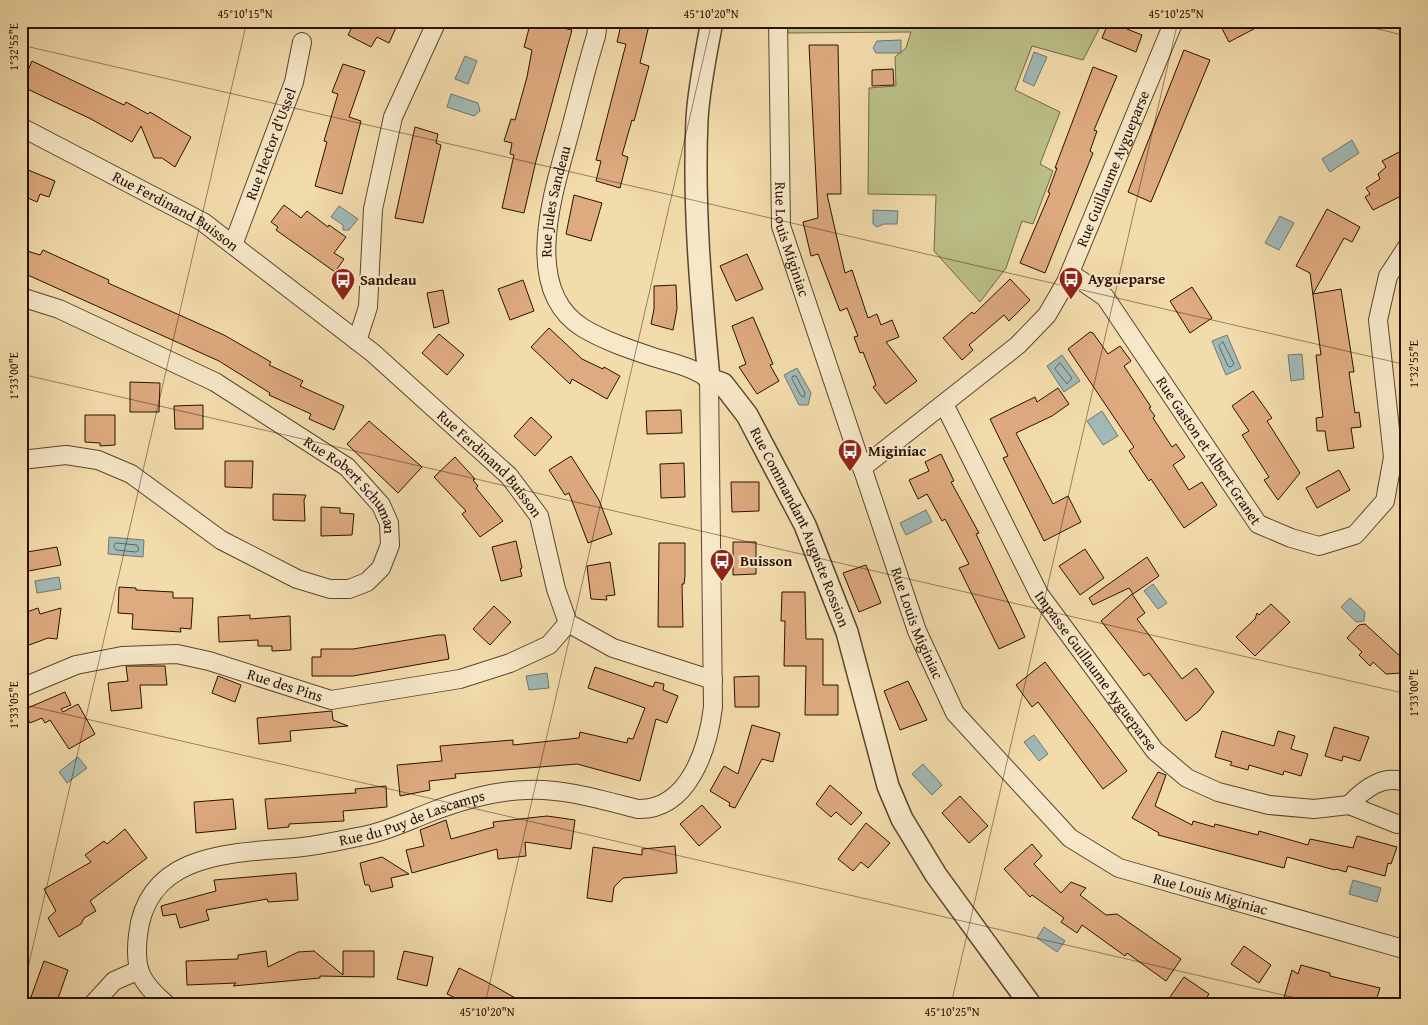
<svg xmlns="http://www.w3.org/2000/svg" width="1428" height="1025" font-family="'Gentium Book Plus',serif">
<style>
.green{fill:#bcc088;stroke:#736845}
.water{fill:#a1b9b6;stroke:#71766e}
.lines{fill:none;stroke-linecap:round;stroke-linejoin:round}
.shore{stroke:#66655c;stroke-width:1}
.building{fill:#deaa7f;stroke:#2a1102}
.minor-casing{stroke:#5c442c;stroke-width:20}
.tertiary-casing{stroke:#5c442c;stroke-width:24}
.minor{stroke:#f7e8c9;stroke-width:18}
.tertiary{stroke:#f7e8c9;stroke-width:21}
.ticks{fill:none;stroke:#2a1102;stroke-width:1;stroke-opacity:0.45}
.labels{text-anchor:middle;stroke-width:4;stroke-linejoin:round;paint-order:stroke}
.street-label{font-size:15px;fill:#2a1102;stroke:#f7e8c9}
.poi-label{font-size:15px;font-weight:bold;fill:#2a1102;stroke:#f7e8c9;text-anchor:start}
.neatline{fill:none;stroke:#2a1102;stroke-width:2}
.ticks-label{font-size:12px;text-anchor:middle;fill:#2a1102}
</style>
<rect width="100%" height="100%" fill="#f3dcac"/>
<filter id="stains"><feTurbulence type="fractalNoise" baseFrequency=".004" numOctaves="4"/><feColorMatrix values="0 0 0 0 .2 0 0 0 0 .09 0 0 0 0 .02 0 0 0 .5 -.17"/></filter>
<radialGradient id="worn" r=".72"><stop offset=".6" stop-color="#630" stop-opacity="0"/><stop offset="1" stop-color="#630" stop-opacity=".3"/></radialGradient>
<path class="green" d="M787,21H1103L1083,60L1032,46L1015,90L1060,112L1040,164L1053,171L1033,224L1022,221L1006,268L980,302L934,251L936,195L868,194L869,88L896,86L895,57L906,48L911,32L788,33Z"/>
<path class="water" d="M901,40V53H876L873,48L877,41Z
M1034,52L1047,57L1034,86L1023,81Z
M465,56L477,61L468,84L455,79Z
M451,94L478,103L480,111L474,116L447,107Z
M1352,140L1359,153L1330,172L1322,159Z
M339,206L358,219L349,230H343V225L331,217Z
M873,210L898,211L897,224H884L877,227L873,224Z
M1280,216L1294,223L1279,250L1265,243Z
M1227,335L1241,368L1226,375L1212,341Z
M1302,354L1304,379L1291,381L1288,355Z
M1062,355L1080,381L1064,392L1047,366Z
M797,368L811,393L808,405H799L784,375Z
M1102,411L1118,436L1103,445L1087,421Z
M926,510L932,522L906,535L900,523Z
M109,537L144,540L143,557L108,554Z
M59,577L61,589L37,593L35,581Z
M1153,584L1167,603L1158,609L1144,591Z
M1350,598L1365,612L1364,621L1356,622L1341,607Z
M547,673L549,688L529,690L526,676Z
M1034,735L1048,754L1039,761L1024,742Z
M78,757L87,768L67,783L59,772Z
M923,764L942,785L932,795L912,774Z
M1353,880L1381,888L1377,902L1349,894Z
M1044,927L1065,941L1057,952L1037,938Z"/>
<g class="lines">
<path class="shore" d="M1223,342L1234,364L1231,367L1228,366L1219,346Z
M1060,363L1072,378L1067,384L1055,369Z
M793,376H796L805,393L804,397L801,396L792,379Z
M116,543L137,545L139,550L136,552L116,550L114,547Z"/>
</g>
<path class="building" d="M345,21H399L389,43L377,37L371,47L348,35L353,25Z
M531,21L572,30L536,161L524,213L502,208L514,155L510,154L512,143L504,141L511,119L515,120L527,77L532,50L524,47Z
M622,21H650L640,63L649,66L634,121L632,120L622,155L628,157L620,188L596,181L601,161L596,160L626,44L617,42Z
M1109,21H1131L1127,29L1142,35L1136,52L1102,38Z
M1218,21H1269L1229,42Z
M809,45H838L841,194H827L845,273L852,270L868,318L877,314L881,325L892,320L899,337L886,342L917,381L886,404L873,387L876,385L863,352L860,353L854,337L858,336L847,308L840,311L818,254L811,256L803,222L818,218Z
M1184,50L1210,60L1151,202L1128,192Z
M32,61L124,105L126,102L148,114L150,112L191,137L175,167L162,158H154L141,126L132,142L91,119L21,86Z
M343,64L365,71L349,117L361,121L342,194L315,186L327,142L324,141L338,94L332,92Z
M1093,67L1117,76L1094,130L1097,131L1090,151L1093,153L1045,273L1020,263L1050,193L1048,192L1057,168H1055Z
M893,69L894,85L872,86V70Z
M415,127L438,134L436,143L441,145L423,223L395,218Z
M1401,151L1407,159V193L1373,210L1365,197L1370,194L1366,188L1380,179L1378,174L1386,167L1382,161Z
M21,167L55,181L49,197L40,194L37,202L21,195Z
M574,195L602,203L591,241L566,234Z
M284,205L301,218L307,211L328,227L329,225L346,237L334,253L344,259L335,272L276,230L278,227L271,222Z
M1327,209L1360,227L1352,242L1344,238L1313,294L1341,289L1354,372H1349L1355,413L1359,412L1361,427L1351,428L1354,448L1328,451L1325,431H1317L1316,418L1323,417L1316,355H1321L1310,273L1296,266Z
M21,249L40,255L43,250L109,280L108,283L224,335L271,362L269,365L303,381L300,386L344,406L334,430L309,419L311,414L269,395L270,393L219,361L21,272Z
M747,254L763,289L736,301L720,266Z
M1010,279L1030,300L1009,321L1004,315L969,345L973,350L962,360L943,338L972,312L974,314Z
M523,280L534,311L510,320L498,289Z
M676,285L677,309L673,330L651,324L654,309V286Z
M1192,287L1212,318L1190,333L1170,301Z
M443,290L449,323L434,328L427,293Z
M753,317L773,364L770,365L779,381L757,394L739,367L746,364L732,326Z
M549,328L582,359L603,369L604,367L620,376L607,399L572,379L570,384L531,347Z
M1090,332L1093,333L1108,354L1120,346L1131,361L1124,366L1151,407L1149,408L1155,416L1153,418L1172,447L1176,444L1185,457L1173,465L1189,490L1202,482L1217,505L1184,528L1151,479L1149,481L1129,451L1134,447L1068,349Z
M439,334L464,355L447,375L422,353Z
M130,382L160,383L159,412H130Z
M1058,388L1069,404L1052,416L1016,433L1053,504L1068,496L1081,522L1044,541L1003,458L1008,456L990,419L1035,397L1037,402Z
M1253,391L1272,418L1267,421L1300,473L1278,500L1264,480L1269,477L1242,435L1249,431L1232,406Z
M203,405V429H175L174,406Z
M681,410L682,433L647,434L646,411Z
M85,415H115V445L100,446V443L85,442Z
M531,417L552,437L535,456L514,436Z
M369,421L422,467L398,493L347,444Z
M941,454L954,481L951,482L979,533L976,534L1025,637L999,649L959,568L969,564L945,519L942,521L927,494L918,499L909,480L929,471L925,462Z
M571,456L599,500L612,534L588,543L569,493L565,495L549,470Z
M455,457L475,479L473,480L478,486L476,488L503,521L480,537L462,514L466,511L434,477Z
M225,461H253L252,488L225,487Z
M684,463L685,497L661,498L660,464Z
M1339,470L1350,490L1317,508L1306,488Z
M731,482H759V511L732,512Z
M273,494L306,495L304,500L305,521L273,520Z
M321,507L340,508V513L354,514L352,535L321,536Z
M516,541L522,568L520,569L522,576L501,581L492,547Z
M733,542H756V574L733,575Z
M659,543H685V576L684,584H682L683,627H658Z
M57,547L61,565L23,572L21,553Z
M1085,549L1104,578L1080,595L1059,566Z
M1147,557L1159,576L1133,594L1129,588L1093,605L1089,598Z
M610,562L615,595L606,596L607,600L591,599L587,566Z
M866,565L881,603L859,612L843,573Z
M119,587L136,588V590L173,592V598H193L191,629L180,628L181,632L132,629L133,614L118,613Z
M782,592H805L806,639H823V685H838V715H805L806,666H784L785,621H781Z
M1132,594L1145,613L1137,619L1182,679L1196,668L1214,692L1199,711L1186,721L1149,673L1144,676L1101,621Z
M1271,604L1290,622L1255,656L1236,637L1255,619L1257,613L1259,615Z
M494,606L511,622L490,645L473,629Z
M38,608L40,614L61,608L57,639L48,638L21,648V614Z
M250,615V619L290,616L291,650L272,651V646H258V640L219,642L218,617Z
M1365,624L1401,657L1402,673L1386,674L1373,662L1370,666L1359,655L1362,652L1347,638L1359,625Z
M438,635H445L449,659L353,676H312V657H321V649H353Z
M1045,662L1127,771L1103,789L1038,702L1032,707L1016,685Z
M126,666H165L167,685H140L142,708L111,711L108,683L128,681Z
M595,667L653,687L655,682L664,684L663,690L678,696L667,723L656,719L640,781L577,764L455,774L456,778L429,781L430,790L400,796L397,765L442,761L440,746L513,740V745L579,738L580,732L627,743L628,738L633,739L645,708L588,688Z
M218,676L241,685L235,702L212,693Z
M759,676V707H735L734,677Z
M908,681L927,720L900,730L884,691Z
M65,692L71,705L61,709L63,712L78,704L95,734L69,749L50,720L45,723L42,718L30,723L23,710Z
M332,711L333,720L348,726L290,731L291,741L259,744L257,718Z
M752,725L780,733L773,762L762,759L735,808L729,806L730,803L710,791L724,766L738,774Z
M1334,727L1369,737L1360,761L1343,756L1342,761L1325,756Z
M1222,731L1274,746L1278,731L1295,736L1291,749L1308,754L1301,776L1284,771L1283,775L1249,765L1248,770L1230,765L1232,762L1215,757Z
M1158,772L1166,775L1155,806L1192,825L1193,821L1214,827L1215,824L1258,835L1259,831L1308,845L1310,839L1353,848L1357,836L1397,847L1391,864L1388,863L1385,876L1348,866L1346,872L1336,869L1335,870L1287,857L1284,868L1158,835L1159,833L1132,818Z
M830,785L862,813L851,825L836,812L831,817L816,804Z
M386,786L387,807L343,811L344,821L289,824V827L268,829L265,799L356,793L355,789Z
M960,796L988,826L969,843L942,813Z
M233,799L236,829L196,833L194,802Z
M702,805L721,827L699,846L680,824Z
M547,816L575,820L571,849L525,842L526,856L498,859L497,849L412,873L406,850L424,846L420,830L446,820L451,839L494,827L493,822Z
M866,823L890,843L868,868L861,862L853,871L838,859Z
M125,829L147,858L90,901L96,911L84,918L81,924L59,937L48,918L56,911L44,889L91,862L85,855L104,841L107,844Z
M1032,844L1042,856L1034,864L1061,893L1071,882L1086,888L1080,895L1106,915L1117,914L1181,959L1166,981L1127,953L1125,956L1082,925L1077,933L1061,922L1064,918L1032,895L1030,897L1004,869Z
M675,846L677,873L623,878L614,887L612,902L587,898L593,847L642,855V849Z
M382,857L409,874L391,878L393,887L371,892L369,885H365L360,863Z
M296,873L298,900L268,902L267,899L206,910L209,920L180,928L176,914L163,916L161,906L216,891L214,880Z
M1244,946L1271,965L1259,983L1231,964Z
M266,951L268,967L298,952L314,951L343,975V951H374V977L320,976V978L233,986L236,983L187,985L186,961L238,959V955Z
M404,951L433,957L427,986L397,979Z
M44,961L68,970L56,1004L31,997Z
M1301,965L1330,973V976L1380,988L1375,1004H1293L1283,1001L1292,970L1298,974Z
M459,968L487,982L526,1004H468L447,994Z
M1184,977L1209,994L1202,1004H1165Z"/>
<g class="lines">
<defs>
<g id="minor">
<path id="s1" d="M778,21L781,226L917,631L955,713L1070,838L1119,868L1407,950"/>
<path id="s2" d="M21,127L203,222L373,353L509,476L539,516L556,589L568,623L613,648L713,680"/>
<path id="s3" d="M233,245L294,82L302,42"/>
<path id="s4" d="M1070,273L1105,297L1258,524L1291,538L1319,546L1355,535L1385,501L1393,457L1378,320L1388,276L1407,247"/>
<path id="s5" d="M21,297L59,309L215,382L347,467L381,505L389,523L390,545L381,568L367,582L349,589H330L297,579L221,540L131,474L98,460L66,455L21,460"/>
<path d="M357,341L368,307L373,209L393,117L437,21"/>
<path id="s6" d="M944,404L1039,594L1155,751L1187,778L1218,792L1269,805L1314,809L1349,805L1397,824L1407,822"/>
<path id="s7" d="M862,468L1018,345L1047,315L1066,282L1174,21"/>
<path id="s8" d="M21,688L76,665L122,656L177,654L209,661L331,700L460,679L510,663L549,645L568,623"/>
<path d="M1349,805C1364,789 1384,773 1407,783"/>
<path d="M93,1004L114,981L139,970"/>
<path id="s9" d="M166,1004C140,982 134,969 138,935C147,853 231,853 293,848C317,846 343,840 367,835C390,830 410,820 431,812C462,800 493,791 526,790C564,788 601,800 638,809C689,810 708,748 713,707L709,379C692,367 673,363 653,357C629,349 605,341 583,328C520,289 554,191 569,135C578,102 586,68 596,36L598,21"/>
</g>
<g id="tertiary">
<path id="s10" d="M712,21C706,54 699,86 697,119C693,206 701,293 709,379L723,384L747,415L805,525L847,632L888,786L902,819L936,875L1030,1004"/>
</g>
</defs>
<use href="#minor" class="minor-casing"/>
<use href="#tertiary" class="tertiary-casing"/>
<use href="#minor" class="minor"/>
<use href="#tertiary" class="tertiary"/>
</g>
<path class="ticks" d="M1344,21L1407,36M21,45L1407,365M21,374L1407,694M21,704L1322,1004M21,998L247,21M485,1004L712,21M951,1004L1178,21"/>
<defs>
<symbol id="bus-pin" viewBox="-11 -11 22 30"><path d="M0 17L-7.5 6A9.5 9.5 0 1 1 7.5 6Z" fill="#8f2418" stroke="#f7e8c9"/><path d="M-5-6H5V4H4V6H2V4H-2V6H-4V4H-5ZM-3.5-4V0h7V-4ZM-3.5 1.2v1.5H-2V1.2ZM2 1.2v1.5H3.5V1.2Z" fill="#fff"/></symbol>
</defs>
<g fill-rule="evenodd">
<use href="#bus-pin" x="1057" y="265" width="28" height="38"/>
<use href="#bus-pin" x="329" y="266" width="28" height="38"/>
<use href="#bus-pin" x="836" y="437" width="28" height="38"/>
<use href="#bus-pin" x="708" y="547" width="28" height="38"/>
</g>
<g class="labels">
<g class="street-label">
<text dy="5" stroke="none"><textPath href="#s3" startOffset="108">Rue Hector d'Ussel</textPath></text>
<text dy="5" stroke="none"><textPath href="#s7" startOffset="401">Rue Guillaume Aygueparse</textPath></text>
<text dy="5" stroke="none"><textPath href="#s9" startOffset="1374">Rue Jules Sandeau</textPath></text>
<text dy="5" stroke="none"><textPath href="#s2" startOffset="176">Rue Ferdinand Buisson</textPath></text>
<text dy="5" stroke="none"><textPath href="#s1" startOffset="220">Rue Louis Miginiac</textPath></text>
<text dy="5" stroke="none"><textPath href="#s4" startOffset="228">Rue Gaston et Albert Granet</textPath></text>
<text dy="5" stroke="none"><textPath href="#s2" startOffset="581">Rue Ferdinand Buisson</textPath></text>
<text dy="5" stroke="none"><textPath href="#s5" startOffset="385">Rue Robert Schuman</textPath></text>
<text dy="5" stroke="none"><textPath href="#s10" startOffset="538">Rue Commandant Auguste Rossion</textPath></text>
<text dy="5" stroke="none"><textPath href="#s1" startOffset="625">Rue Louis Miginiac</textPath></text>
<text dy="5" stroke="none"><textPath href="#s6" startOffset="308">Impasse Guillaume Aygueparse</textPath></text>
<text dy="5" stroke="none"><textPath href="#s8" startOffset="274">Rue des Pins</textPath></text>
<text dy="5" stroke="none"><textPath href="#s9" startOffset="399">Rue du Puy de Lascamps</textPath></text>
<text dy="5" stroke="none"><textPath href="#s1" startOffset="1045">Rue Louis Miginiac</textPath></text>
</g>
<g class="poi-label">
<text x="1088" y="284">Aygueparse</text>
<text x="360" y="285">Sandeau</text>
<text x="868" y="456">Miginiac</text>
<text x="740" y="566">Buisson</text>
</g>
</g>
<rect width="1428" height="1025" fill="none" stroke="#f3dcac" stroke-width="55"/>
<rect x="28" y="28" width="1372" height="970" class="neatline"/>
<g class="ticks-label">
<text x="245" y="18">45°10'15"N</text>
<text x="711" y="18">45°10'20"N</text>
<text x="1176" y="18">45°10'25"N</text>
<text transform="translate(14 47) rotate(-90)" y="4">1°32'55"E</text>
<text transform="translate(1414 364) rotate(-90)" y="4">1°32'55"E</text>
<text transform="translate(14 376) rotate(-90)" y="4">1°33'00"E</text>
<text transform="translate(1414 693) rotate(-90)" y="4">1°33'00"E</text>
<text transform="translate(14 705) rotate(-90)" y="4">1°33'05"E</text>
<text x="487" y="1016">45°10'20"N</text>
<text x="952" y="1016">45°10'25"N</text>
</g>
<rect width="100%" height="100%" filter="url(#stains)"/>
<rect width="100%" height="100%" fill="url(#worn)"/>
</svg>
